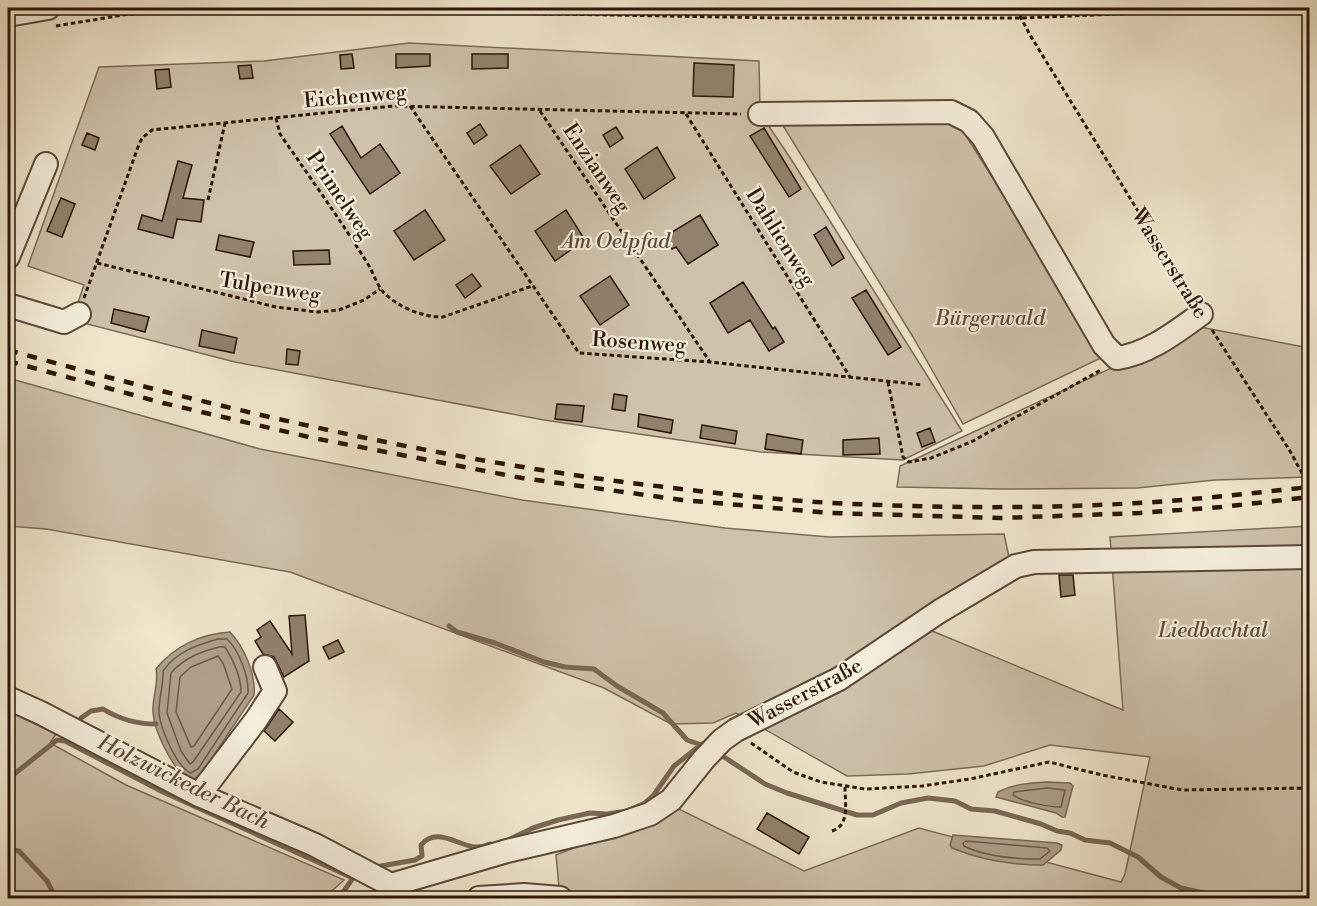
<svg xmlns="http://www.w3.org/2000/svg" width="1317" height="906" font-family="'Libre Bodoni',serif">
<style>
.green{fill:#cec2ab;stroke:#7d6c5a;stroke-width:1.5}
.water{fill:#ad9f8a;stroke:#796856;stroke-width:1.5}
.lines{fill:none;stroke-linecap:round;stroke-linejoin:round}
.shore{stroke:#6c5a4a;stroke-width:1.5}
.stream{stroke:#796856;stroke-width:5}
.building{fill:#91826e;stroke:#2c1509;stroke-width:1.5}
.minor-casing{stroke:#5d493a;stroke-width:26}
.path{stroke:#2c1509;stroke-width:3;stroke-dasharray:4.5 3;stroke-linecap:butt}
.minor{stroke:#f5efde;stroke-width:22}
.rail{stroke:#2c1509;stroke-width:4.5;stroke-dasharray:10 10;stroke-linecap:butt}
.path-bridge{stroke:#2c1509;stroke-width:3;stroke-dasharray:4.5 3;stroke-linecap:butt}
.labels{text-anchor:middle;stroke-width:4.5;stroke-linejoin:round;paint-order:stroke}
.street-label{font-size:21px;fill:#2c1509;stroke:#f5efde}
.park-label{font-size:21px;font-style:italic;fill:#5d493a;stroke:#f5efde}
.water-label{font-size:22px;font-style:italic;fill:#604c3d;stroke:#f5efde}
</style>
<rect width="100%" height="100%" fill="#efe6cc"/>
<filter id="stains"><feTurbulence type="fractalNoise" baseFrequency=".00333" numOctaves="4"/><feColorMatrix values="0 0 0 0 .2 0 0 0 0 .09 0 0 0 0 .02 0 0 0 .5 -.17"/></filter>
<radialGradient id="worn" r=".72"><stop offset=".6" stop-color="#630" stop-opacity="0"/><stop offset="1" stop-color="#630" stop-opacity=".3"/></radialGradient>
<path class="green" d="M409,43L759,61L760,113L791,159L962,431L903,460L761,452L544,420L235,362L72,320L84,285L28,266L99,67L264,61Z
M958,123L1105,356L963,424L913,337L782,124Z
M1200,327L1304,347L1309,346V477L1215,480L1137,488L1002,489L897,487L900,466Z
M8,378L260,449L522,500L725,528L829,537L1004,534L1009,557L908,621L1123,710L1110,537L1309,526V898H576L559,887L556,855L629,826L671,805L804,871L919,828L1121,882L1125,874L1150,757L1050,745L984,766L908,774L847,776L736,713L713,723L671,724L604,688L290,572L46,529L8,526Z
M8,711L56,734L50,743L126,785L344,880L324,898H8Z"/>
<path class="water" d="M230,632C244,647 256,674 254,695L202,773L193,780L184,777C171,763 154,732 153,712C152,698 159,683 156,669C174,646 201,634 230,632Z
M1047,782L1070,783L1073,786L1065,817H1062L1056,813L996,797L998,792C1014,784 1029,783 1047,782Z
M953,835L1057,843L1062,845L1061,850L1043,865C1011,865 981,860 952,848L950,845Z"/>
<g class="lines">
<path class="shore" d="M218,639H227C239,650 249,677 248,693L198,769L191,773C177,768 161,729 159,714C158,700 164,685 163,671C176,652 197,645 218,639Z
M219,647H225C233,659 241,677 241,692L193,762L190,764L181,751L167,713L171,673C184,658 200,652 219,647Z
M218,656L223,663L232,689L194,746L191,747L176,712L180,677L191,667Z
M1047,788L1065,790L1061,807C1048,807 1023,802 1013,795L1014,792Z
M966,841L1047,848L1050,851L1040,859C1015,859 986,857 964,846L963,843Z"/>
<path class="stream" d="M449,626L457,632L495,643L544,662L565,667L594,669L617,686L663,713L687,740L707,747
M81,718L91,711L103,709C119,719 137,724 156,724
M718,753L765,784L787,793L857,815H873L901,803L928,798L955,801L971,809L995,811L1041,824L1057,831L1070,833L1085,840L1110,843L1138,857L1161,877L1181,888L1213,895L1219,898
M8,779L57,740L65,741L163,792L353,878L339,898
M508,840L533,828L558,820L590,813L607,814L627,811L645,803L653,796L674,766L702,744
M8,849L19,851L47,881L56,898
M381,866L415,860L422,856L421,845C437,826 458,846 476,847C481,847 486,846 490,844"/>
</g>
<path class="building" d="M352,54L354,68L341,69L340,55Z
M396,54H430V66L396,68Z
M472,54H508V68L472,69Z
M694,63L734,65L733,97L693,96Z
M251,65L253,78L240,79L238,66Z
M169,69L171,87L157,89L155,70Z
M480,124L487,135L474,144L467,133Z
M342,126L361,158L380,144L400,173L370,194L330,134Z
M616,127L623,138L610,147L603,135Z
M764,128L801,189L789,197L750,136Z
M87,133L99,138L95,150L82,145Z
M520,145L540,174L511,194L490,166Z
M657,147L675,178L644,199L625,169Z
M178,161L192,165L183,198L204,200L201,222L177,219L173,238L138,229L142,215L162,221Z
M61,198L75,204L62,237L47,231Z
M425,210L445,240L414,260L394,231Z
M566,210L585,240L555,261L535,231Z
M700,215L718,245L688,264L676,247L672,249L664,237Z
M826,227L844,258L832,266L814,235Z
M219,235L254,242L250,257L216,250Z
M329,250L330,264L294,265L293,251Z
M472,274L481,286L465,298L456,285Z
M610,276L629,305L600,325L580,296Z
M743,282L773,329L775,327L784,342L769,351L750,320L728,333L710,303Z
M866,290L901,347L888,355L852,298Z
M114,309L149,317L145,332L111,323Z
M202,330L237,338L234,353L199,346Z
M287,349L300,351L298,365L286,364Z
M614,394L627,396L625,411L612,409Z
M557,404L584,406L582,422L555,419Z
M639,414L673,420L671,433L638,427Z
M702,425L737,431L735,444L700,438Z
M930,428L935,442L922,447L917,433Z
M767,434L803,440L801,454L765,449Z
M879,438L880,454L843,455V440Z
M1059,575H1073L1075,595L1061,597Z
M305,615L309,661L284,677L274,657L263,654L255,641L261,637L257,630L270,621L292,654L289,616Z
M338,640L344,652L329,659L323,647Z
M279,709L293,722L275,741L264,731Z
M767,813L809,837L799,854L757,829Z"/>
<g class="lines">
<defs>
<path id="minor" d="M8,15L48,8
M760,114L951,112L969,121L983,137L1104,345L1117,358C1148,354 1176,332 1201,314
M8,257L46,164
M8,305L64,322L79,314
M8,698L41,713L199,795L315,845L391,885L401,898
M199,795L256,720L275,691L265,667
M391,885L507,851L614,826L650,814L671,800L704,759L722,740L736,730L839,679L940,611L1016,566L1034,562L1310,557
M479,898L524,895L560,898"/>
</defs>
<use href="#minor" class="minor-casing"/>
<path class="path" d="M1020,8L1021,18L1030,35L1192,299
M56,26L129,14L326,10L781,18H1021L1141,13L1196,8
M410,106L579,353L710,362L923,385
M540,111L710,362
M686,114L850,377
M276,118L280,134C309,176 339,218 366,261C373,271 376,284 384,293C400,308 422,317 443,317L532,286
M208,200L225,123
M97,263L276,307L318,312L339,310L364,300L380,289
M84,298L138,147L142,138L152,130L394,106L741,114
M1212,330L1290,451L1304,477
M888,382L903,457L909,462L931,458L971,442L1101,370
M751,743L793,772L821,782L865,789L922,786L970,779L1049,762L1102,775L1182,790L1310,788
M832,831C850,825 845,804 845,787
M627,898L640,895L653,898"/>
<use href="#minor" class="minor"/>
<path class="rail" d="M8,350C208,406 410,453 616,481C688,490 761,499 833,503C935,508 1037,509 1138,503C1195,500 1252,493 1310,487
M8,361L163,403L313,438L522,478L682,500L830,513L1001,518L1140,513L1221,507L1310,497"/>
<path class="path-bridge" d="M1304,477L1310,510"/>
</g>
<g class="labels">
<g class="street-label">
<text transform="translate(355 96) rotate(-5)" y="7">Eichenweg</text>
<text transform="translate(597 168) rotate(56)" y="7">Enzianweg</text>
<text transform="translate(340 195) rotate(56)" y="7">Primelweg</text>
<text transform="translate(781 237) rotate(58)" y="7">Dahlienweg</text>
<text transform="translate(1170 263) rotate(58)" y="7">Wasserstraße</text>
<text transform="translate(270 287) rotate(9)" y="7">Tulpenweg</text>
<text transform="translate(639 342) rotate(4)" y="7">Rosenweg</text>
<text transform="translate(805 693) rotate(-28)" y="7">Wasserstraße</text>
</g>
<g class="park-label">
<text x="616" y="248">Am Oelpfad</text>
<text x="990" y="325">Bürgerwald</text>
<text x="1213" y="637">Liedbachtal</text>
</g>
<g class="water-label">
<text transform="translate(184 781) rotate(26)" y="8">Holzwickeder Bach</text>
</g>
</g>
<rect width="1317" height="906" fill="none" stroke="#efe6cc" stroke-width="30"/>
<rect x="9" y="9" width="1299" height="888" fill="none" stroke="#2c1509" stroke-width="3"/>
<rect x="15" y="15" width="1287" height="876" fill="none" stroke="#2c1509" stroke-width="1.5"/>
<rect width="100%" height="100%" filter="url(#stains)"/>
<rect width="100%" height="100%" fill="url(#worn)"/>
</svg>
